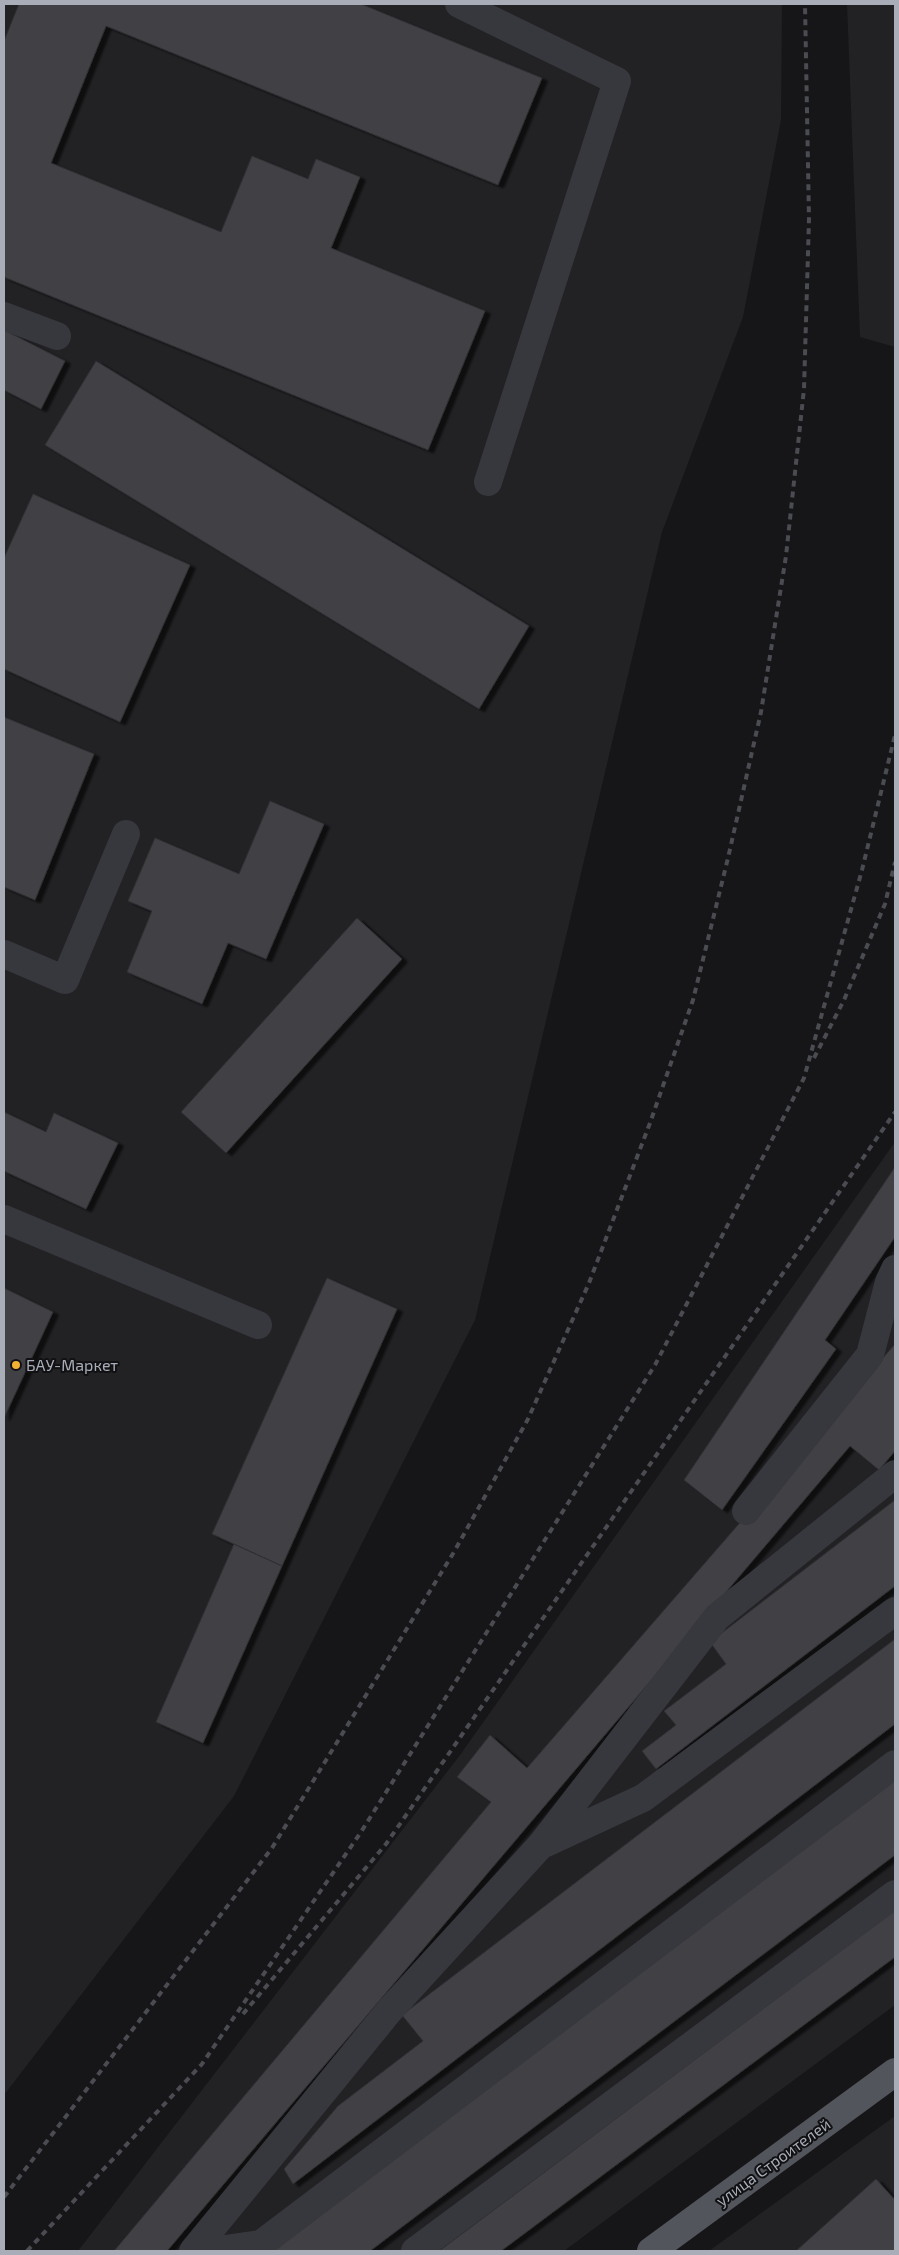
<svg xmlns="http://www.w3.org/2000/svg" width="899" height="2255" font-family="'Exo 2',sans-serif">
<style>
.built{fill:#222225}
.building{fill:#404145;stroke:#303034;filter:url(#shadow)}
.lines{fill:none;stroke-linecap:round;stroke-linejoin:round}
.minor{stroke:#37383d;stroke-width:28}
.major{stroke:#53555c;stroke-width:28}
.rail{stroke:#4a4c52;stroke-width:4;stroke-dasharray:6 5;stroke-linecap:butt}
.poi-dot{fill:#f2b134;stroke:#111113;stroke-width:2}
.labels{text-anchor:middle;stroke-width:4;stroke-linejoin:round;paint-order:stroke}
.poi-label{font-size:16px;fill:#a8adb8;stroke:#111113;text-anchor:start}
.street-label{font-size:16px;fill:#a8adb8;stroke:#111113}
</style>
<defs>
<filter id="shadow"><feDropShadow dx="5.5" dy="3" stdDeviation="1" flood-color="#0009"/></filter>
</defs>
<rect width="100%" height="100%" fill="#161618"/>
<path class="built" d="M4,4H782L781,120L743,317L662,532L475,1320L234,1796L4,2095Z
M847,4H895V347L860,337Z
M895,1142V2005L564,2251H78L460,1755Z
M895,2116V2251H709Z"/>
<path class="building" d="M19,4H361L542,78L498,185L106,26L51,163L221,232L252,156L308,179L316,159L360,177L331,248L485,311L428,450L4,277V41Z
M4,330L65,361L41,409L4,390Z
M96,361L529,626L479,709L45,445Z
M33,494L190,565L120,722L4,669V558Z
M4,717L94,754L35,900L4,887Z
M270,801L324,824L266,959L228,943L202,1004L127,972L152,911L128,901L155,838L239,874Z
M357,918L402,959L226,1153L181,1112Z
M4,1112L46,1132L54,1113L118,1143L86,1209L4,1171Z
M895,1167V1237L825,1340L836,1349L722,1510L684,1480Z
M327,1278L397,1309L282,1566L212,1534Z
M4,1288L53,1312L4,1418Z
M895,1344V1451L879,1470L850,1446L167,2251H114L491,1802L457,1777L490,1735L527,1768Z
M895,1500V1586L656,1769L642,1751L676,1725L664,1711L726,1664L710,1642Z
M234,1544L282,1566L203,1743L156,1722Z
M895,1639V1724L293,2184L284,2169L338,2106L423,2041L402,2015Z
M895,1777V1855L370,2251H266Z
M895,1910V1957L501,2251H439Z
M876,2179L895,2200V2251H796Z"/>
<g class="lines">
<path class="minor" d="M459,4L617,81L488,482
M4,316L57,336
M4,954L65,980L126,834
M4,1219L258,1325
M746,1511L870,1355L889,1282L895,1269
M546,1843L643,1798L895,1611
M193,2251L389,2011L541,1845L717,1617L895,1474
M211,2251L261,2244L895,1764
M415,2251L895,1894"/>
<path class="major" d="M651,2251L895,2072"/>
<path class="rail" d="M814,1058L844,1000L885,904L895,862
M243,2014L386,1844L895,1112
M4,2197L272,1848L454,1552L528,1419L589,1283L650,1123L693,1000L728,858L761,712L786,556L804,389L809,219L805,4
M27,2251L202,2064L361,1832L655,1365L804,1078L862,870L895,735"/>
</g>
<circle class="poi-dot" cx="16" cy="1365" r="5"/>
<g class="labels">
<g class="poi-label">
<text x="26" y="1371">БАУ-Маркет</text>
</g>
<g class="street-label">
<text transform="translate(773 2162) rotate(-36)" y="6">улица Строителей</text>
</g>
</g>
<rect width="899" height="2255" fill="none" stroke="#a8adb8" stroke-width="10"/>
</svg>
